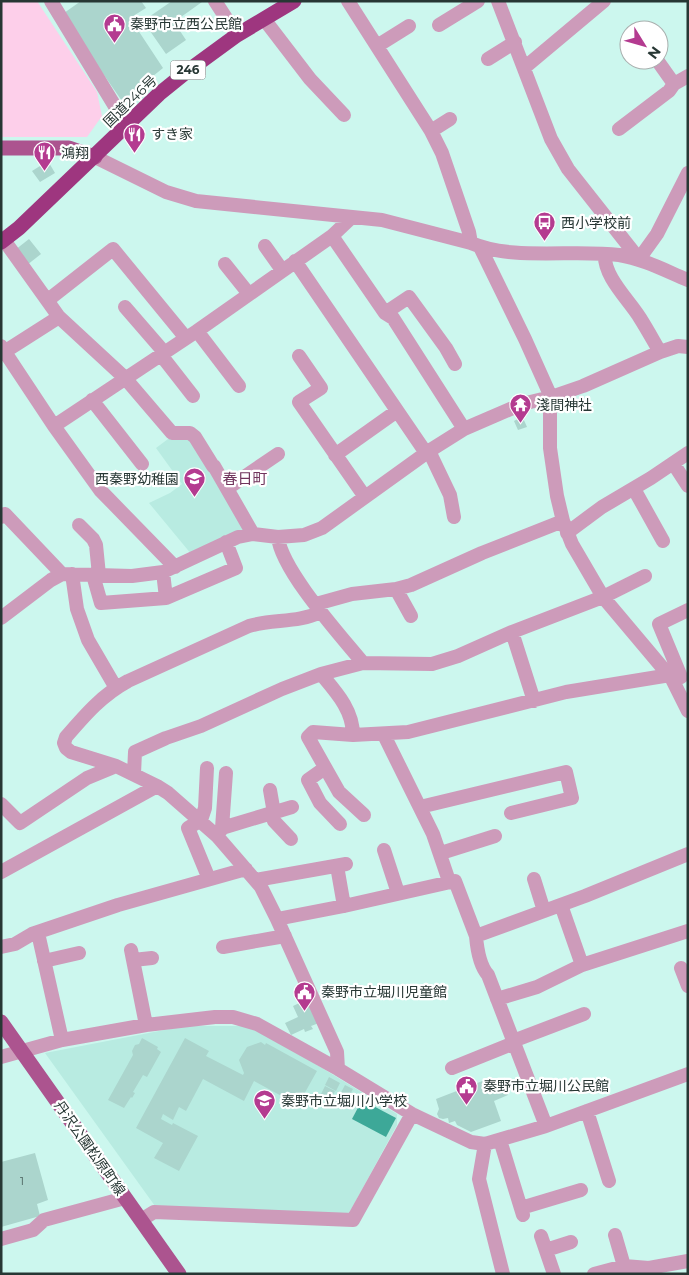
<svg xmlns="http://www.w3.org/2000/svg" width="689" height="1275" font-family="Montserrat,'Noto Sans JP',sans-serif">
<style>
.built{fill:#b8ebe1}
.green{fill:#fdcfea}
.water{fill:#3da898}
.building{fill:#abd5cd}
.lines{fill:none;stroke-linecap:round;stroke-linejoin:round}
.minor{stroke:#cd9bba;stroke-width:14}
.major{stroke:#ac548f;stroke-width:15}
.highway{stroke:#9e367f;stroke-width:15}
.labels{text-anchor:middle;stroke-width:4.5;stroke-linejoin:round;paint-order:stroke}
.number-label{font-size:11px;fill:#485e5a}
.shield{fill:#fff;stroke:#687371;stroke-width:1}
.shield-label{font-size:12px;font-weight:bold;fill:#273734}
.poi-label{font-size:14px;fill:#273734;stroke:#fff;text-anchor:start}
.street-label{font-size:14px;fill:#273734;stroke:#fff}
.neighbourhood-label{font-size:15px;fill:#71355d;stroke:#fff}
</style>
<rect width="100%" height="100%" fill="#ccf7ee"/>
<path class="built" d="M189,435L244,530L192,555L149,503L170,493L182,484L156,448L172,436Z
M185,1026H249L309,1060L397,1114V1125L347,1217L155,1206L45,1053Z"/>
<path class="green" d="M1,1H37L97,92L102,116L87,137H1Z"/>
<path class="water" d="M362,1100L396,1118L386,1137L352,1119Z"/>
<path class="building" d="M81,1H141L146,8L130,18L163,68L122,101L63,16L64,13Z
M172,1L202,2L174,22L186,40L166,54L143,21Z
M48,161L55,173L40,182L32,171Z
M29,239L41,254L27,265L15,250Z
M521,417V419L523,418L527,427L518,430L514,421Z
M308,999L319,1023L311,1026L313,1029L305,1032L304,1029L291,1035L285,1023L298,1017L293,1006Z
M142,1038L158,1047L157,1049L161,1052L147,1077L143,1075L133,1092L135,1093L132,1098L131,1097L124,1108L108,1100L133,1055L132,1051L135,1045L139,1044Z
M185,1038L209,1051L206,1056L243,1075L244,1073L239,1060L247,1047L261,1042L265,1045L266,1043L317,1071L298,1105L254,1081L244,1101L203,1079L186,1111L179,1107L173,1120L163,1114L161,1119L172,1125L173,1123L198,1136L179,1171L154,1158L163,1143L136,1128Z
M329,1077L340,1083L336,1091L325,1085Z
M485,1080L487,1081L491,1093L505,1088L508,1095L494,1101L501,1121L471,1132L457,1125L455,1121L449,1123L448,1118L443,1119L439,1118L437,1114L439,1109L436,1099Z
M345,1085L353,1089L343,1108L335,1104Z
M325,1086L335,1091L330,1101L320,1096Z
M35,1153L48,1200L37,1204L40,1216L1,1227V1162Z"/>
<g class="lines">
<path class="minor" d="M51,1L127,126
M215,1L237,35
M348,1L431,131L442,153L469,232L471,243
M498,1L551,139L568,169L639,259L657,234L688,173
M264,19L310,79L344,115
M439,25L478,1
M377,46L409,26
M488,59L515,42
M657,60L674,84L688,76
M524,68L604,1
M619,129L669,91L674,84
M431,131L450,119
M95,157L166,192L196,201L382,220L471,243C512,261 574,249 619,255C644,259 666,271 688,280
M332,236L385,313L393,318L464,429
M4,240L59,317L125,378L172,433H190L195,437L213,466H214L253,534
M265,246L282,270
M480,247L525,339L551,397L550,408V448L557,496L563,521L572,544L603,597L672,679L688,711
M605,254C603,276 629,300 640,318C647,329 653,340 660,352
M295,261L426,453
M225,264L249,294
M48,300L113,249L186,338
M125,307L164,352
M385,313L409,297L446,348L455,364
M197,331L239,386
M1,346L54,426L100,490L175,567
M1,354L59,317
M161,355L193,396
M299,356L321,388L299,402L365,497
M92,400L142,464
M54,426L197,331L332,236L352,217
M429,451L450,495L454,517
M335,455L397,411
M673,463L688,486
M228,488L278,454
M634,489L663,541
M1,517L5,514L62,574
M79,525L93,539L96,545L99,575
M567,533L602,507L651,478L688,453
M278,537C281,570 341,636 363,663
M163,572L166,598
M72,574L77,609L88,640L116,688
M93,575L101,603L166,598L236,568L226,542
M396,589L411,616
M316,604L352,594L396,589L411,585L482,553L563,521
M321,612C298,623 273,619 249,626L128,681C102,695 85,715 66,737L64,743L66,748L71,752L116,766L157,786L168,793L217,836L261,887L277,919L337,1052L338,1069
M1,618L51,580L62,574L132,576L163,572L238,537L253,534L278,537L304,535L322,528L429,451L464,429L522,404L551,397L583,386L660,352L678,346L688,347
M512,632L534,701
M321,674C336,692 353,710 353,735
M681,677L659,624L688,610
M384,735L433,834L449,881
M207,768L205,808L201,820L188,828L209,879
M325,768L308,780L320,803L340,824
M134,774L135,752L166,738L201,726L282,689L321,674L363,663L432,664L458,656L512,632L603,597L645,576
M270,790L274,813
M1,804L20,823L87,778L116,766
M420,807L566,772L572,798L511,813
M272,814L274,821L291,839
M364,815L339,792L308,737L313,732L353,735L408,732L566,692L664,676L668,674
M222,828L292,807
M218,835L222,828L226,773
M384,850L398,893
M441,853L495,836
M337,866L344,906
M1,872L157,786
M534,879L544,911
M256,880L346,864
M561,905L582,965
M277,919L344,906L455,881L476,936C477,948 480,966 488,975L546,1126
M38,933L62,1040
M476,936L585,896L688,854
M1,947L15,944L32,934L118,905L246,869
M223,947L285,936
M131,950L146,1025
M133,960L152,958
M44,961L79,953
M681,968L688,986
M497,999L537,987L582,965L688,931
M513,1041L584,1014
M1,1057L62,1040L146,1025L215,1017H233L257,1024L338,1069L412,1114L471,1142L485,1144L546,1126L688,1074
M452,1068L514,1043
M587,1111L609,1181
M500,1140L523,1215
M485,1144L479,1179L503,1274
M521,1208L581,1190
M141,1220L154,1212L353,1220L412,1114
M615,1235L624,1266
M541,1236L554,1274
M1,1239L33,1230L44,1220L125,1198
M546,1250L571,1242
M594,1274L624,1266L649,1268L688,1261"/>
<path class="major" d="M1,148H69L95,157
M1,1022L179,1274"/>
<path class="highway" d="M1,242L19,228L159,94L185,73L237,35L294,1"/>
</g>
<defs>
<symbol id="civic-pin" viewBox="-11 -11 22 30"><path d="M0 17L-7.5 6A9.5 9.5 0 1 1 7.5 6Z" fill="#b43b90" stroke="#fff"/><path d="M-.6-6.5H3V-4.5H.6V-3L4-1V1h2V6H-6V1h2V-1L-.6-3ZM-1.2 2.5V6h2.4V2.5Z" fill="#fff"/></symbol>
<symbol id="restaurant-pin" viewBox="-11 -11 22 30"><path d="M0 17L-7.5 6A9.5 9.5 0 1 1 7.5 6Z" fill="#b43b90" stroke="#fff"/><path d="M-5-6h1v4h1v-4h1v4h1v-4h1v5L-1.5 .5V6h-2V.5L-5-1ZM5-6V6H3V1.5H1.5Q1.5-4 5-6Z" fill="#fff"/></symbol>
<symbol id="bus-pin" viewBox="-11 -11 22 30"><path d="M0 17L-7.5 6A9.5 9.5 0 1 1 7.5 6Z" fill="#b43b90" stroke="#fff"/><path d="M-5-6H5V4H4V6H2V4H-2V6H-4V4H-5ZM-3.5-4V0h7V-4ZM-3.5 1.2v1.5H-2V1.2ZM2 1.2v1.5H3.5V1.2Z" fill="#fff"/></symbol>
<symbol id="temple-pin" viewBox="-11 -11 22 30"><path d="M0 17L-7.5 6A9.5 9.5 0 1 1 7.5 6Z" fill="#b43b90" stroke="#fff"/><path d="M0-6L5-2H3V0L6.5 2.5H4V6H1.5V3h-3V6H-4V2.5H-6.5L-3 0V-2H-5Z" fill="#fff"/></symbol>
<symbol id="school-pin" viewBox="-11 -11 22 30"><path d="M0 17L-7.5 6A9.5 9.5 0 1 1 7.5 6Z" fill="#b43b90" stroke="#fff"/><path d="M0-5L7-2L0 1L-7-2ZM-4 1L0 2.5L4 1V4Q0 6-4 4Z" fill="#fff"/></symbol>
</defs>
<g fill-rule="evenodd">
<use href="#civic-pin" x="102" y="12" width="25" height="34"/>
<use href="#restaurant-pin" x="122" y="122" width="25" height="34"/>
<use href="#restaurant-pin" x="32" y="140" width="25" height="34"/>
<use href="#bus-pin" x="532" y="210" width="25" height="34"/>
<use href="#temple-pin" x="508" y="392" width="25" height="34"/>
<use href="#school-pin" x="182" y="466" width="25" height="34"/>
<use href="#civic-pin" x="292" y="980" width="25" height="34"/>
<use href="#civic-pin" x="454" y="1074" width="25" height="34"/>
<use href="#school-pin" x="252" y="1088" width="25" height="34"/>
</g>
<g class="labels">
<g class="number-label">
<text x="22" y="1185">1</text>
</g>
<rect class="shield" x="170.5" y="60.5" width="35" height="19" rx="4"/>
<g class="shield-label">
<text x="188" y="74">246</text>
</g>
<g class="poi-label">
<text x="130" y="29">秦野市立西公民館</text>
<text x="151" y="139">すき家</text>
<text x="61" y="158">鴻翔</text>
<text x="561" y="228">西小学校前</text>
<text x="536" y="410">淺間神社</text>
<text x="179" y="484" text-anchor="end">西秦野幼稚園</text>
<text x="321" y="997">秦野市立堀川児童館</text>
<text x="483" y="1091">秦野市立堀川公民館</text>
<text x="281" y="1106">秦野市立堀川小学校</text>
</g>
<g class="street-label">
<text transform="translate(130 101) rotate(-44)" y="5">国道246号</text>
<text transform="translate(90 1148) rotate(55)" y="5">丹沢公園松原町線</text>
</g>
<g class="neighbourhood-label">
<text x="245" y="484">春日町</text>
</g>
</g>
<rect width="689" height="1275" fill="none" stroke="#273734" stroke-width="5"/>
<g transform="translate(644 45) rotate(127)"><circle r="24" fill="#ffffff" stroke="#a9afae"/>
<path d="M0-4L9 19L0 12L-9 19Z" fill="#b43b90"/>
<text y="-8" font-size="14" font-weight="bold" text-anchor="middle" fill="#273734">N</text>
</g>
</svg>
